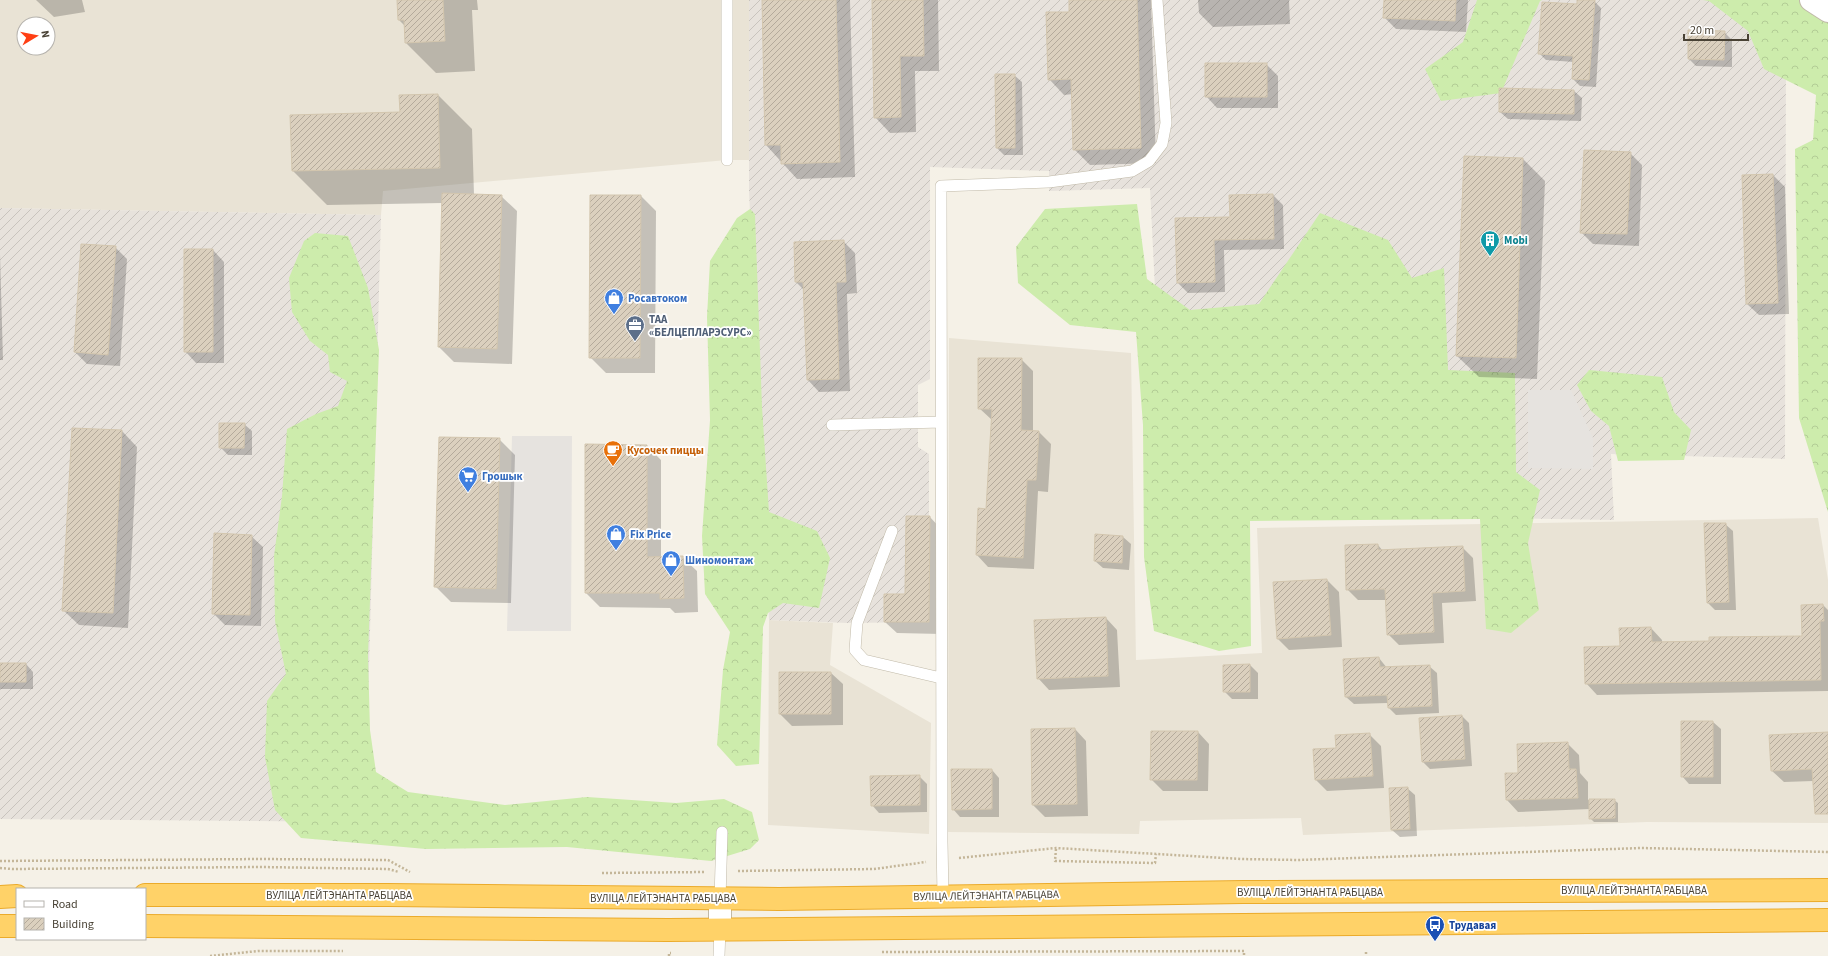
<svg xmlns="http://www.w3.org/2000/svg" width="1828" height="956" font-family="'Source Sans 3',sans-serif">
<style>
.residential{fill:#e9e3d5;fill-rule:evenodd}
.industrial{fill:url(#industrial-furrows)}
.forest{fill:url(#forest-crowns)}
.parking{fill:#e6e3df}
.shadow{fill:#0003}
.building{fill:url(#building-hatch);stroke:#d3c6ae}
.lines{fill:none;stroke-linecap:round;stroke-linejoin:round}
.lane-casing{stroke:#c1baa9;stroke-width:12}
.street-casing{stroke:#c1baa9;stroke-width:24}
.highway-casing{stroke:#ebab2b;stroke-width:24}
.path{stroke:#c4b699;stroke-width:2.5;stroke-dasharray:2 2;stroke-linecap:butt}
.lane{stroke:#fff;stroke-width:11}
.street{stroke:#fff;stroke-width:22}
.highway{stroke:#ffd268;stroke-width:22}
.labels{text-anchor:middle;stroke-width:3.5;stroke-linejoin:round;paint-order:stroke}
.culture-label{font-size:11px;font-weight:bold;fill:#0d838f;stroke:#fff;text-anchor:start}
.shop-label{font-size:11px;font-weight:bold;fill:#366cbe;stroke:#fff;text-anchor:start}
.service-label{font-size:11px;font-weight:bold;fill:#4e5e75;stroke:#fff;text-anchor:start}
.food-label{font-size:11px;font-weight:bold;fill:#c56008;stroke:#fff;text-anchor:start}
.street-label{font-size:11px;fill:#494235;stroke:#fff}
.transit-label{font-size:11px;font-weight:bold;fill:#164399;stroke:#fff;text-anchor:start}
</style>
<defs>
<pattern id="industrial-furrows" width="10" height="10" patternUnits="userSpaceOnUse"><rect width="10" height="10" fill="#e7e2dc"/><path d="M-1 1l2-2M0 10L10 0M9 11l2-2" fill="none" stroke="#c8c3bd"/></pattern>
<pattern id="forest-crowns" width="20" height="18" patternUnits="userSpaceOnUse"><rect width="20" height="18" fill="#cdecac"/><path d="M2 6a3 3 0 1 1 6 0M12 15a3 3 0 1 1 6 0" fill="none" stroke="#b2cc95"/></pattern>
<pattern id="building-hatch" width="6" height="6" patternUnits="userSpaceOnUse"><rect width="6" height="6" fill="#dbd0be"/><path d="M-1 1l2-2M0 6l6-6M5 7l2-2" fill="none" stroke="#b4aa9b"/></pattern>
</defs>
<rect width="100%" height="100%" fill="#f5f1e7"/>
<path class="residential" d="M0,0H749V160H727L383,191L381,215L0,208ZM24,24H48V48H24Z
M949,338L1131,353L1136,660L1262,653L1257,528L1818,518L1828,580V823L1647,822L1303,835L1301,818L1140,821L1139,834L948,832Z
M769,620L833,623L830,665L931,723L929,834L768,825Z"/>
<path class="industrial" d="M749,0H1736L1786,38L1785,459L1611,454L1614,520L1166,512L1150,188L1049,191V171L930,167V379L918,385V447L929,454V622L848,623L769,620L749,191Z
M0,208L381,215L365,822L0,819Z"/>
<path class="forest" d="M1477,0H1542L1540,1L1501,93L1441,101L1425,69L1463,42Z
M1703,0H1799L1828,18V512L1799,418L1795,149L1813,140L1816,95L1764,69L1748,31L1709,1Z
M1137,204L1147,279L1190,310L1259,304L1320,213L1388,240L1412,278L1444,268L1448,370L1515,373L1516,472L1540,490L1528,543L1539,610L1511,633L1486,629L1480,519L1250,521L1251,646L1219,651L1154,631L1144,557L1143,425L1136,332L1070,325L1018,283L1016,247L1045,209Z
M750,209L755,214L762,407L769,512L817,531L830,558L819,608L783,603L768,613L763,627L759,764L736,766L717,745L723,670L730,632L705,594L702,536L710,420L707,317L710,261L737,218Z
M315,233L348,236L368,288L379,350L368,656L370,730L376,772L408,792L505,805L587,797L676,803L724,799L752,812L759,840L750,849L711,861L567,847L426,849L301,838L275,810L265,757L267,701L286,674L275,621L274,556L282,496L287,429L316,414L338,406L347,381L330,372L328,355L310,341L292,312L289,278L304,241Z
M1589,370L1662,377L1674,412L1691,430L1684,460L1618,461L1609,426L1591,411L1577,385Z"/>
<path class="parking" d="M1528,390H1571L1593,438V469L1528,468Z
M512,436H572L571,631H507Z"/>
<path class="shadow" d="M36,0H82L85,12L54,17Z
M398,0H477L478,10H472L475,71L436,73L406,43L405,26L399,20Z
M763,0H850L855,177L797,179L766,145Z
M873,0H938L939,71H915L916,132L890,133L875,117Z
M1070,0H1151L1156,163L1090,165L1074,149L1073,94L1064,95L1049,79L1070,13Z
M1198,0H1289L1290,24L1213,27L1199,13Z
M1385,0H1468L1466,32L1396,29L1384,17Z
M1578,0L1594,1L1601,8L1596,87L1580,86L1573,79L1574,62L1546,60L1539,53L1578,5Z
M1724,32L1732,40V67L1696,66L1689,59Z
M1266,64L1278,76V108H1217L1206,96Z
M1014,75L1022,82L1023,155H1004L997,148Z
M1574,91L1582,98L1581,121L1508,119L1500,112Z
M438,95L472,129L474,195L501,196L517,211L512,364L454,362L439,347L443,203L327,205L293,171L291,116L401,113Z
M1630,153L1642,165L1639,246L1593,244L1581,232Z
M1523,159L1545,181L1537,379L1479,377L1457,356Z
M1773,175L1785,187L1789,314L1759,315L1747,304L1743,176Z
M1273,195L1283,205L1284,249L1224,250L1225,292L1188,293L1178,283L1176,219L1231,218L1230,196Z
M641,196L656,211L655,373H606L590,357Z
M844,242L855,253L857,293L847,294L850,391L819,392L808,380L805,291L796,282Z
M115,247L127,259L120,366L87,364L75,352Z
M213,250L224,262V363H196L185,351Z
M0,254L3,360H0Z
M1021,359L1033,371V432H1039L1051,444L1048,492L1038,491L1034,569L988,567L977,555L987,510L992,420L979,408Z
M244,424L252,431V455H228L220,447Z
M122,431L137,447L128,628L79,625L63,610Z
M499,439L515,455L511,603L451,602L435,586Z
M647,446L661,460V557H682L697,571L698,612L675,613L670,608L600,607L586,593Z
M930,517L941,529V634L897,633L885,622L906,595Z
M1725,524L1733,531L1736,610H1715L1708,603Z
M251,536L263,547L261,626L225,625L213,613Z
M1096,536L1123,537L1131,544L1129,570L1103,568L1095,561Z
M1378,545L1383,551L1462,547L1473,558L1476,601L1442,603L1444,643L1399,645L1388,634L1386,600H1358L1347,589Z
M1327,580L1339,592L1342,647L1289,650L1278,639Z
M1823,605L1828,610V691L1597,695L1586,683L1621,647L1651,628L1662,640V643L1803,637Z
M1106,618L1117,630L1120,687L1049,690L1038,678Z
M1379,658L1387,668L1429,666L1437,673L1439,713L1396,715L1389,708L1388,703L1354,704L1346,697Z
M0,664H26L33,672V689H0Z
M1250,665L1258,673V699H1232L1224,691Z
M831,673L843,684V725L792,726L780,714Z
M1462,716L1469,723L1472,766L1430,769L1423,762Z
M1713,722L1721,729V784H1689L1682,776Z
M1075,729L1086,741L1088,816L1045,817L1033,805Z
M1198,732L1209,744L1208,791H1163L1151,779Z
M1369,734L1381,746L1384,788L1327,791L1316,780L1337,749Z
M1828,734V802L1813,781L1784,782L1772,771Z
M1567,743L1579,755L1580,773L1588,782V800H1614L1618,803V822H1594L1590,818V809L1518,812L1507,800L1506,774H1519Z
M992,770L999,778V817H960L953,809Z
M919,776L927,784V812L879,813L872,805Z
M1407,788L1415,795L1417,836L1400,837L1392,830Z"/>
<path class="building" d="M397,0H443L445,41L405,43L404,20H398Z
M762,0H836L840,162L781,164V145H765Z
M872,0H923L924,56H900L901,117L874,118Z
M1069,0H1137L1141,148L1073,150L1071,79L1048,80L1046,12H1069Z
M1384,0H1456L1455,21L1383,18Z
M1577,0H1595L1589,80L1572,79L1573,56L1538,54L1542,2L1577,4Z
M1688,30L1725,31L1724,60L1688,59Z
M1205,63H1267V97H1205Z
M995,74H1015V148H996Z
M1499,88L1574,90V114L1499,112Z
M438,94L440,168L292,171L290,115L400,112L399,95Z
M1584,150L1631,152L1627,234L1580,233Z
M1464,156L1523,158L1516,358L1456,356Z
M1773,174L1778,303L1746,304L1742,175Z
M442,193L502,195L497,349L438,347Z
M1273,194L1274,239L1214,240L1215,282L1177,283L1175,218L1230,217L1229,195Z
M590,195H641L640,358H589Z
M844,240L846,282H836L839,379L807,380L803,282H795L794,242Z
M81,244L116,246L108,355L74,352Z
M184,249H213V352H184Z
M978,358H1022L1021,430L1039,431L1036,480H1027L1023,558L976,555L978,508L986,509L992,409H978Z
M219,423H245L244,448H219Z
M72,428L122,430L113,613L62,611Z
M439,437L500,438L496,589L434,587Z
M585,444L647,445V557L683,556L684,598L660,599V593H585Z
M906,516H930L929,622H884V594H905Z
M1704,523H1726L1729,602L1707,603Z
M214,533L252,535L250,615L212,614Z
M1095,534L1123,536L1122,563L1094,561Z
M1378,544V550L1463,546L1465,591L1432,593L1434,632L1387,635L1385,589L1346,590L1345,545Z
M1327,579L1331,635L1277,639L1273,582Z
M1823,604L1824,621H1820L1821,680L1585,684L1584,647L1620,646L1619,628L1651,627L1652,642L1709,641V637L1802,636L1801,605Z
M1106,617L1108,676L1037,679L1034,620Z
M1379,657L1380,667L1430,665L1432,706L1388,708L1387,695L1345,697L1343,659Z
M0,663H26V682H0Z
M1250,664V692H1223V665Z
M779,672H831V714H779Z
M1462,715L1465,759L1422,762L1419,718Z
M1681,721H1713V777H1681Z
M1075,728L1077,804L1032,805L1031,729Z
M1151,731H1198L1197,780H1150Z
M1828,732V814H1815L1812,769L1771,771L1769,735Z
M1370,733L1373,776L1315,780L1313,749L1336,748L1335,735Z
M1568,742L1569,769H1576L1578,798L1506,800L1505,773H1518L1517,744Z
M951,769H992V809L952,810Z
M920,775V805L871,806L870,776Z
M1408,787L1410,829L1391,830L1389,788Z
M1589,799H1615V818L1589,819Z"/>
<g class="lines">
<defs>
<path id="lane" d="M727,0V160
M832,425L941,422
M892,531L857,623L855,650L864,660L941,678
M943,895L942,842L941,186L1049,182L1132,171L1149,161L1162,144L1166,123L1157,0
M720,899L722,832
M719,956L720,929"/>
<path id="street" d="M1811,0L1828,11
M720,899V929"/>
<path id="highway" d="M145,895H388L779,899L1243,892L1828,890
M0,897L17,896
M0,926H17
M145,926L668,930L1828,920"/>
</defs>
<use href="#lane" class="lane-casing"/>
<use href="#street" class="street-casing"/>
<use href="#highway" class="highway-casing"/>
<path class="path" d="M1056,849L1055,861L1155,863L1156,854
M959,858L1056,848L1241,859L1298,860L1641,848L1828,852
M0,861L261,859L388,860L410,872
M0,868L12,869L261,867L388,869L399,872
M738,871L874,869L926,862
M602,873L705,872
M882,952L1244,951V956
M1366,952V956
M210,956L258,951H343
M669,956V953H671"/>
<use href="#lane" class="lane"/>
<use href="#street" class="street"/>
<use href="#highway" class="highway"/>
</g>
<defs>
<symbol id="building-pin" viewBox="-11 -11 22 30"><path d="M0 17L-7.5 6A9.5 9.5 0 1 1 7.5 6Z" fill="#0f9aa8" stroke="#fff"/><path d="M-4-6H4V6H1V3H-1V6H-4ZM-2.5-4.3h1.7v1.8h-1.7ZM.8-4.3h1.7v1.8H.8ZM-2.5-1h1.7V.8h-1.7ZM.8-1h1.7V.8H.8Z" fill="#fff"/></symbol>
<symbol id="shop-pin" viewBox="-11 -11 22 30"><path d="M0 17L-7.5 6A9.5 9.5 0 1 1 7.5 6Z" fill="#3f7fe0" stroke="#fff"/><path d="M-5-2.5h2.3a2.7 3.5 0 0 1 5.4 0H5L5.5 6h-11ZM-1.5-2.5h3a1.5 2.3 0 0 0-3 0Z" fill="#fff"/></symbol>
<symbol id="office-pin" viewBox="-11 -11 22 30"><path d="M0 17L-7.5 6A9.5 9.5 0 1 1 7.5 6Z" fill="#5c6f8a" stroke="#fff"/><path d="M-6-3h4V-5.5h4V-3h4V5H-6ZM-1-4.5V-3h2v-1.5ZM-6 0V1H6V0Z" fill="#fff"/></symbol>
<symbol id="cafe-pin" viewBox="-11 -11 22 30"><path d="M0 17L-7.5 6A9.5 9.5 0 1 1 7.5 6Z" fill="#e8710a" stroke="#fff"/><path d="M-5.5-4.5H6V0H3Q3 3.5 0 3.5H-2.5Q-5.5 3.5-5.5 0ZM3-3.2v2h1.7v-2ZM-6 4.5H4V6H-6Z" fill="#fff"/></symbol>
<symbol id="supermarket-pin" viewBox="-11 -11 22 30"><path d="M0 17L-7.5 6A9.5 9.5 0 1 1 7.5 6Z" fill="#3f7fe0" stroke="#fff"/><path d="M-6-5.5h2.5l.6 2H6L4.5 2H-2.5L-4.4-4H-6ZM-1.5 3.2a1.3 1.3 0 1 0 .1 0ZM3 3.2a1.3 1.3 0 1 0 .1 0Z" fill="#fff"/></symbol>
<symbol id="bus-pin" viewBox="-11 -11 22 30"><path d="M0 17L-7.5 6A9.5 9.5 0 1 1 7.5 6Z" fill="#1a4fb4" stroke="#fff"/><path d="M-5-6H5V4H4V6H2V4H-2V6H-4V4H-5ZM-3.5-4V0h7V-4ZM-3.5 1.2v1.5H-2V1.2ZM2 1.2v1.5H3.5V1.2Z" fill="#fff"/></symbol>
</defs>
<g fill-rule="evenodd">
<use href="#building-pin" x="1479" y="229" width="22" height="30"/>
<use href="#shop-pin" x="603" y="287" width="22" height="30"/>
<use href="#office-pin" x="624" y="314" width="22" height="30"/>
<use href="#cafe-pin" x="602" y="439" width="22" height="30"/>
<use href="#supermarket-pin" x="457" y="465" width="22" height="30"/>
<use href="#shop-pin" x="605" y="523" width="22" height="30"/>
<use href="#shop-pin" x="660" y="549" width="22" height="30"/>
<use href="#bus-pin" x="1424" y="914" width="22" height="30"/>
</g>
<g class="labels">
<g class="culture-label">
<text x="1504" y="244">Mobi</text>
</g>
<g class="shop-label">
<text x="628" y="302">Росавтоком</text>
<text x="482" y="480">Грошык</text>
<text x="630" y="538">Fix Price</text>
<text x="685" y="564">Шиномонтаж</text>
</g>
<g class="service-label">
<text x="649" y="323">ТАА<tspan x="649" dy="13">«БЕЛЦЕПЛАРЭСУРС»</tspan></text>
</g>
<g class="food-label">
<text x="627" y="454">Кусочек пиццы</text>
</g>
<g class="street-label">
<text x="1634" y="894">ВУЛІЦА ЛЕЙТЭНАНТА РАБЦАВА</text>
<text x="1310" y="896">ВУЛІЦА ЛЕЙТЭНАНТА РАБЦАВА</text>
<text x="339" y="899">ВУЛІЦА ЛЕЙТЭНАНТА РАБЦАВА</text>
<text transform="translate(986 895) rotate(-1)" y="4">ВУЛІЦА ЛЕЙТЭНАНТА РАБЦАВА</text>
<text x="663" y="902">ВУЛІЦА ЛЕЙТЭНАНТА РАБЦАВА</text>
</g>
<g class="transit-label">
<text x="1449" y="929">Трудавая</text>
</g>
</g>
<rect x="16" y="888" width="130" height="52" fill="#ffffff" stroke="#b6b3ae"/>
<rect x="24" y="901" width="20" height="6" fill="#ffffff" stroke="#b6b3ae"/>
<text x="52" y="908" font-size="12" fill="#494235">Road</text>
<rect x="24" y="918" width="20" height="12" fill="url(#building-hatch)" stroke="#b6b3ae"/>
<text x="52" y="928" font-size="12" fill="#494235">Building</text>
<g transform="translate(36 36) rotate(80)"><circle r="19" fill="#ffffff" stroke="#b6b3ae"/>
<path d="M0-3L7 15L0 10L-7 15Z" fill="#ff3f14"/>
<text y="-6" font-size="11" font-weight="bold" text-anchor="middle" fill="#494235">N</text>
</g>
<path d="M1684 34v6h64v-6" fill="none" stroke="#494235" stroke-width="2"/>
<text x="1690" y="34" font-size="12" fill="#494235" stroke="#ffffff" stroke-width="3" paint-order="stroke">20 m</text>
</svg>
